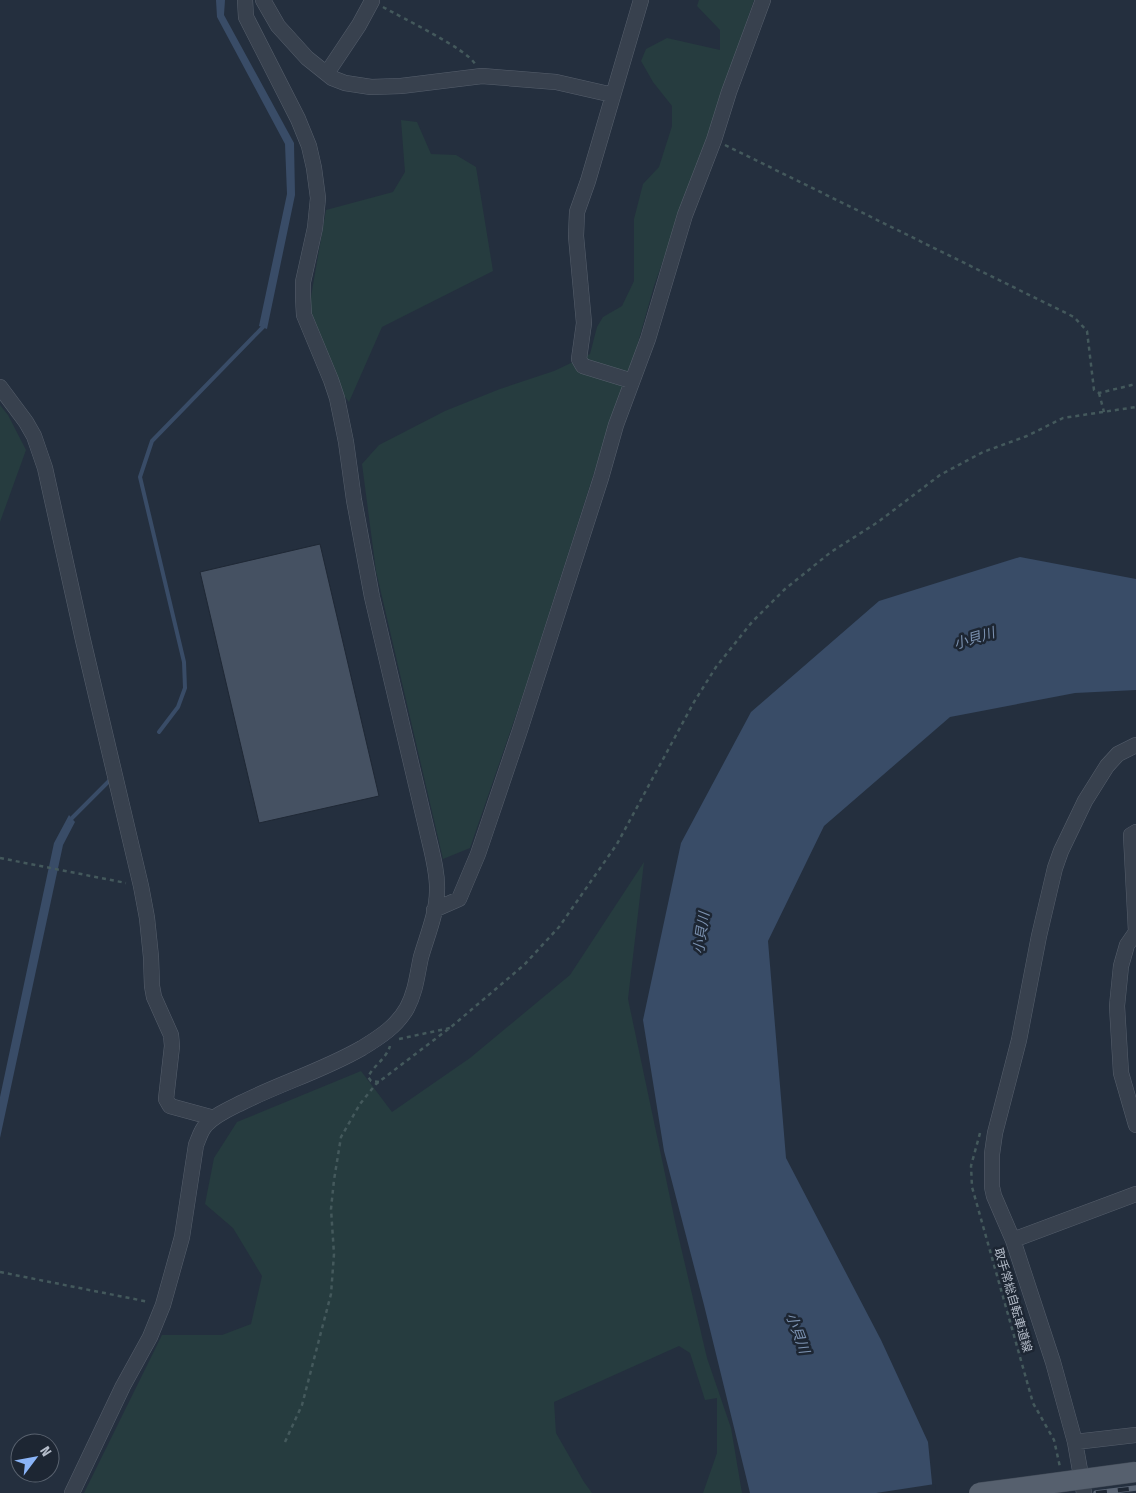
<svg xmlns="http://www.w3.org/2000/svg" width="1136" height="1493" font-family="'Fira Sans Condensed','Noto Sans JP',sans-serif">
<style>
.green{fill:#263c3f}
.water{fill:#394c67}
.pier{fill:#242f3e}
.lines{fill:none;stroke-linecap:round;stroke-linejoin:round}
.stream{stroke:#394c67;stroke-width:4}
.building{fill:#455162;stroke:#1f2835}
.minor-casing{stroke:#565f6c;stroke-width:16}
.path{stroke:#44595c;stroke-width:2.5;stroke-dasharray:4 4;stroke-linecap:butt}
.minor{stroke:#38414e;stroke-width:15}
.rail-casing{stroke:#5a6575;stroke-width:5.5}
.rail{stroke:#1d2633;stroke-width:4;stroke-dasharray:11;stroke-linecap:butt}
.major-bridge-casing{stroke:#414a57;stroke-width:21;stroke-linecap:butt}
.major-bridge{stroke:#56606e;stroke-width:20}
.labels{text-anchor:middle;stroke-width:5;stroke-linejoin:round;paint-order:stroke}
.street-label{font-size:12px;fill:#b4bcc9;stroke:#1d2633}
.water-label{font-size:14px;font-style:italic;fill:#7c92b1;stroke:#1d2633}
</style>
<rect width="100%" height="100%" fill="#242f3e"/>
<path class="green" d="M699,0H754L719,103L654,286L632,364L607,432L526,686L470,848L443,859L376,571L362,464L379,445L445,411L500,389L554,371L590,354L597,327L603,317L622,306L634,281V219L643,184L659,167L672,126V106L653,82L641,61L646,49L667,38L720,50V30L697,6Z
M401,120L417,122L431,154L456,155L476,167L493,271L382,327L349,402L341,392L309,308L326,210L393,192L405,172Z
M0,405L8,415L26,450L0,522Z
M644,862L628,999L676,1226L707,1358L731,1428L742,1493H703L717,1453V1398L705,1400L690,1353L679,1346L554,1402L556,1433L584,1482L592,1493H84L162,1335H222L251,1324L262,1276L233,1228L205,1204L214,1158L237,1122L361,1071L392,1112L470,1058L570,975Z"/>
<path class="water" d="M216,0H225L224,15L294,143L295,195L267,329L259,326L287,194L285,144L217,17Z
M1020,557L1136,579V690L1075,693L950,717L824,826L768,941L786,1158L881,1340L928,1442L933,1493H750L704,1305L664,1151L643,1020L681,843L751,712L879,601Z
M69,815L75,822L63,845L0,1138V1097L54,843Z"/>
<path class="pier" d="M935,1484L936,1493H876Z"/>
<g class="lines">
<path class="stream" d="M159,732L178,707L185,688L184,662L140,477L152,441L263,327L264,325
M69,823L72,818L111,779"/>
</g>
<path class="building" d="M320,544L379,796L259,823L200,572Z"/>
<g class="lines">
<defs>
<path id="minor" d="M263,0L278,26L307,58L332,78L345,83L371,87L401,86L482,76L556,82L613,95
M327,73L359,25L372,1
M632,381L583,366L579,359L584,323L576,236L577,212L588,181L641,0
M0,387L26,422L34,436L45,468L83,640L141,886L147,918L151,957L152,986L154,997L171,1035L172,1046L166,1099L170,1106L214,1118
M1136,832L1131,835L1136,932L1127,945L1121,966L1117,1006L1121,1073L1136,1125
M434,910L459,899L478,854L520,730L601,478L616,425L648,339L685,215L714,140L729,92L763,0
M1013,1240L1136,1194
M1075,1442L1136,1435
M72,1493L123,1386L150,1337L163,1305L182,1237L196,1145C199,1138 201,1130 206,1125C215,1115 229,1109 241,1103C281,1083 324,1070 362,1048C380,1037 397,1026 407,1008C416,991 417,975 421,957C427,936 437,913 437,891C438,872 431,849 427,831L372,597L354,500L346,442L337,398L331,380L304,315L303,297V282L315,228L318,198L314,168L309,146L298,119L246,17L245,0
M1084,1493L1075,1442L1053,1362L1013,1240L994,1196L992,1187V1154L995,1133L1019,1040L1039,936L1055,868L1061,851L1085,801L1107,766L1118,754L1136,745"/>
</defs>
<use href="#minor" class="minor-casing"/>
<path class="path" d="M383,7C402,18 467,49 475,64
M725,145L1074,317L1087,331L1094,390L1099,393L1136,384
M1099,393L1104,412
M0,858L126,883
M399,1039L450,1028
M379,1082L371,1081L368,1077C374,1065 386,1059 390,1046
M980,1133L971,1166L972,1187L1033,1403L1054,1440L1060,1467
M0,1272L149,1302
M285,1442L302,1405L331,1294L334,1254L331,1209L334,1180L341,1137L360,1104L376,1084L451,1027L524,965L559,927L617,844L694,702L716,667L752,622L785,589L831,552L878,522L940,475L983,452L1027,436L1063,418L1136,407"/>
<use href="#minor" class="minor"/>
<defs>
<path id="rail" d="M1096,1493L1136,1488"/>
</defs>
<use href="#rail" class="rail-casing"/>
<use href="#rail" class="rail"/>
<defs>
<path id="major-bridge" d="M979,1493L1136,1472"/>
</defs>
<use href="#major-bridge" class="major-bridge-casing"/>
<use href="#major-bridge" class="major-bridge"/>
</g>
<g class="labels">
<g class="street-label">
<text transform="translate(1013 1300) rotate(74)" y="4">取手常総自転車道線</text>
</g>
<g class="water-label">
<text transform="translate(974 638) rotate(-17)" y="5">小貝川</text>
<text transform="translate(701 933) rotate(-82)" y="5">小貝川</text>
<text transform="translate(798 1333) rotate(70)" y="5">小貝川</text>
</g>
</g>
<g transform="translate(35 1458) rotate(58)"><circle r="24" fill="#1d2633" stroke="#59626f"/>
<path d="M0-4L9 19L0 12L-9 19Z" fill="#8ab4f8"/>
<text y="-8" font-size="14" font-weight="bold" text-anchor="middle" fill="#b4bcc9">N</text>
</g>
</svg>
